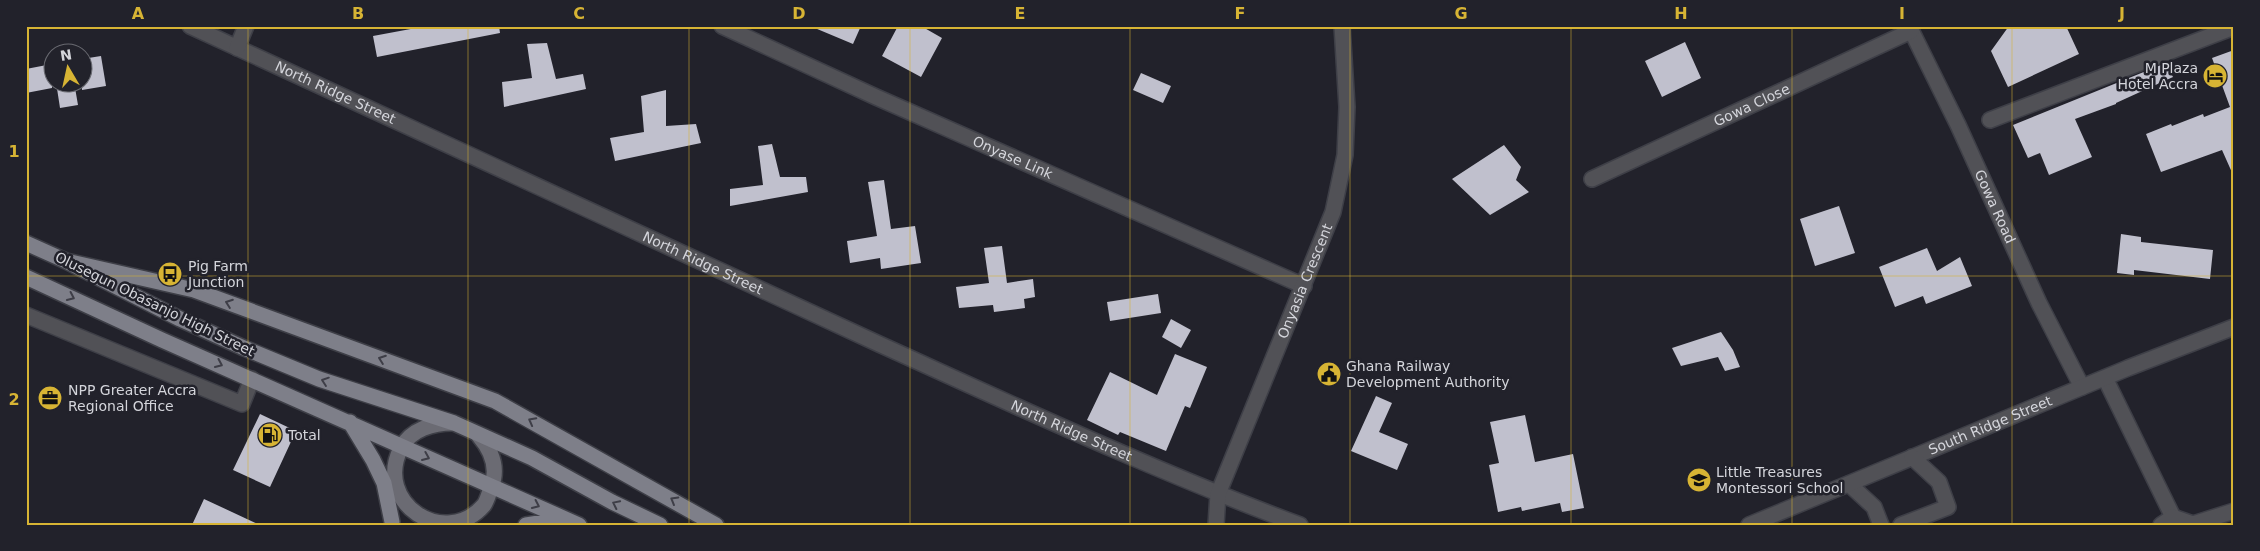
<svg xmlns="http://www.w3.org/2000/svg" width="2260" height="551" font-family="'DejaVu Sans',sans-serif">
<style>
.building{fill:#c0c0cd}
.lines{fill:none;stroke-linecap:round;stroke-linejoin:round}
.street-casing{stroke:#3e3f47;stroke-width:18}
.secondary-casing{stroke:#3e3f47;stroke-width:18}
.primary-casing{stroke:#3e3f47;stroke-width:18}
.street{stroke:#515156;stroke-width:15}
.secondary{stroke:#6b6b73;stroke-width:15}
.primary{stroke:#7e7f89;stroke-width:15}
.oneway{stroke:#3e3e47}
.grid{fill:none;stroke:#d7b434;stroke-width:1;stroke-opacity:0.55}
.labels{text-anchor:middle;stroke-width:5;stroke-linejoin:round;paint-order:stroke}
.poi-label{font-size:14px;fill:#d4d5db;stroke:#22222b;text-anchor:start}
.street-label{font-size:14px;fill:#d4d5db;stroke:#22222b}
.neatline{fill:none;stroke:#d7b434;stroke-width:2}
.grid-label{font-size:16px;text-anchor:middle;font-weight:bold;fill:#d7b434}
</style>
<rect width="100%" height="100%" fill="#22222b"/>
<path class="building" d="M416,26H499L500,33L377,57L373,36L416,28Z
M810,26H861L853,44Z
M898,26H921L942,38L921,77L882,56Z
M2009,26H2066L2079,54L2008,87L1991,51Z
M1685,42L1701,78L1662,97L1645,61Z
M547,43L556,79L583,74L586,89L504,107L502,82L532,78L527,44Z
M2234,50V177L2222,150L2161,172L2146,134L2171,124L2172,126L2203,114L2204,117L2230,107L2212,58Z
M101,56L106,86L82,90V59Z
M2166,63L2173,77L2116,103V104L2075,119L2092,157L2049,175L2040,153L2028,158L2013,125Z
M52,64V88L26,93V69Z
M1141,73L1171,86L1163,103L1133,90Z
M56,82H74L78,105L60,108Z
M666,90V126L696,124L701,143L615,161L610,138L644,132L641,96Z
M772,144L780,177H806L808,192L730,206V189L763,185L758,146Z
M1504,145L1521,167L1516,180L1529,192L1490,215L1452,179Z
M884,180L891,229L915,226L921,263L881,269L880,258L850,263L847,241L877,236L868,182Z
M1839,206L1855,253L1815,266L1800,219Z
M2121,234L2141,237V242L2213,250L2210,279L2134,270V275L2117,273Z
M1002,246L1007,283L1033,279L1035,297L1024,299L1025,308L994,312L993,305L959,308L956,287L989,283L984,248Z
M1927,248L1937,271L1960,257L1972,286L1926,304L1923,296L1895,307L1879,267Z
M1158,294L1161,313L1110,321L1107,302Z
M1171,319L1191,330L1181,348L1162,337Z
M1721,332L1733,350L1740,367L1725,371L1718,357L1681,366L1672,348Z
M1175,354L1207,367L1190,408L1185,406L1166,451L1120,432L1118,435L1087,420L1110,372L1157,395Z
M1376,396L1392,403L1379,432L1408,444L1397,470L1351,451Z
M260,414L296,431L270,487L233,470Z
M1525,415L1535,462L1573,454L1584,508L1562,512L1560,503L1522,511L1521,507L1498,512L1489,465L1499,463L1490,422Z
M204,499L260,525H192Z"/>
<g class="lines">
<defs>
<g id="street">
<path id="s1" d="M190,26C420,130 649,239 879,344C1018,407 1157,472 1300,525"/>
<path id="s2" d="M722,26L876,97L1304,286"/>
<path id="s3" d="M1909,26L1958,125L2039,303L2082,387"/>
<path d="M237,48L246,26"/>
<path d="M1990,120L2234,27"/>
<path id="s4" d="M1592,179L1911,31"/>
<path d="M26,315L242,404L252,379"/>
<path d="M2105,378L2173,517"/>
<path d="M1849,484L1874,507L1881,525"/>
<path id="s5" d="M1216,525L1218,494L1333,212L1345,155L1347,107L1342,26"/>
<path id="s6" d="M1749,525L2128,368L2234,327"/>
<path d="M1901,525L1948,507L1939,482L1912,457"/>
<path d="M2161,525L2173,517L2193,524L2234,511"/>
</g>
<path id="secondary" d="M453,423C433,423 411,429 401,448C373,503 445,550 484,505C487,501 489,493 491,488C499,468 492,451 479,436"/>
<path id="primary" d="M26,243L66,261L180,319L244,348L319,379L454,423L532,458L612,502L660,525
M66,261L194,290L495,401L716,525
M26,277L162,340L579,525
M350,422L373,460L384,483L392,522
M526,525L564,519"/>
</defs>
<use href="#street" class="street-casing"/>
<use href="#secondary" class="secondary-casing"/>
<use href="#primary" class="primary-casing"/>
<use href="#street" class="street"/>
<use href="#secondary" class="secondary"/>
<use href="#primary" class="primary"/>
</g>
<defs><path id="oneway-chevron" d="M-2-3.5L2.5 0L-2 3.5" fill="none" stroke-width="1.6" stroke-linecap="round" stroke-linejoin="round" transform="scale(1.25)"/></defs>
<g class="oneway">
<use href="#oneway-chevron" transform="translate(71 297) rotate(25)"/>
<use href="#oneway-chevron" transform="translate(229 303) rotate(-160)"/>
<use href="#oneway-chevron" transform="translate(382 359) rotate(-160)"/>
<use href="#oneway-chevron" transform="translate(219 364) rotate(24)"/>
<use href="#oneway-chevron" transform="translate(325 381) rotate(-161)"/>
<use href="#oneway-chevron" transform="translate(532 421) rotate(-152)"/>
<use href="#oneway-chevron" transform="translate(426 457) rotate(23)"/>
<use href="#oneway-chevron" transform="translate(674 500) rotate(-150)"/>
<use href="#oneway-chevron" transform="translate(616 504) rotate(-154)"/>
<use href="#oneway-chevron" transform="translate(536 505) rotate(25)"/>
</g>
<path class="grid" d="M248,26V525M468,26V525M689,26V525M910,26V525M1130,26V525M1350,26V525M1571,26V525M1792,26V525M2012,26V525M26,276H2234"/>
<defs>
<symbol id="hotel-disc" viewBox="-11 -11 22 22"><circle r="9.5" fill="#d7b434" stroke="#22222b"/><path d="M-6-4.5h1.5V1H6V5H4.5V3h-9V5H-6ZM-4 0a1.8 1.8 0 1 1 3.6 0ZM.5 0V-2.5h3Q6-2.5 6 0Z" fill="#111"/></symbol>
<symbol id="bus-disc" viewBox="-11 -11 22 22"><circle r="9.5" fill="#d7b434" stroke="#22222b"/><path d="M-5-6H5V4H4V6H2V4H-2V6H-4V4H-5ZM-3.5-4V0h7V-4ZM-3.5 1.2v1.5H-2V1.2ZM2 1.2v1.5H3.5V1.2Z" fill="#111"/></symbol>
<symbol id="civic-disc" viewBox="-11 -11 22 22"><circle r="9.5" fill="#d7b434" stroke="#22222b"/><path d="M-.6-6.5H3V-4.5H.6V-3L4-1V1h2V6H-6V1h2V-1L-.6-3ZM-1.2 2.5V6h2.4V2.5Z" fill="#111"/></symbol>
<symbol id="office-disc" viewBox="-11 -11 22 22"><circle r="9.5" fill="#d7b434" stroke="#22222b"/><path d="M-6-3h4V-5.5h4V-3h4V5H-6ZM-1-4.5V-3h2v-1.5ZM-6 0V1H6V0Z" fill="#111"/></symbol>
<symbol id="fuel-disc" viewBox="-11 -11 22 22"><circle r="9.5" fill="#d7b434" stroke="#22222b"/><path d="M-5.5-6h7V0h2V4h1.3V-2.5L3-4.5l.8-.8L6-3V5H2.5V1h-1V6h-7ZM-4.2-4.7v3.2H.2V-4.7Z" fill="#111"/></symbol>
<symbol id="school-disc" viewBox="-11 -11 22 22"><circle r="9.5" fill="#d7b434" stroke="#22222b"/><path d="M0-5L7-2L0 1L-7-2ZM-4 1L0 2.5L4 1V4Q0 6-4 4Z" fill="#111"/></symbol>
</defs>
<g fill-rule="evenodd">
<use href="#hotel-disc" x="2201" y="62" width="28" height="28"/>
<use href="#bus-disc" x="156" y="260" width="28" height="28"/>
<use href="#civic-disc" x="1315" y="360" width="28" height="28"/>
<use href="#office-disc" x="36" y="384" width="28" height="28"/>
<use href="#fuel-disc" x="256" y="421" width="28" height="28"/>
<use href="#school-disc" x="1685" y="466" width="28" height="28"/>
</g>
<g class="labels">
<g class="poi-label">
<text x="2198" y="73" text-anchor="end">M Plaza<tspan x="2198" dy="16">Hotel Accra</tspan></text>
<text x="188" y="271">Pig Farm<tspan x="188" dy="16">Junction</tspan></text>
<text x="1346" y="371">Ghana Railway<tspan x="1346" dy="16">Development Authority</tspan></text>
<text x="68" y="395">NPP Greater Accra<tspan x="68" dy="16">Regional Office</tspan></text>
<text x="288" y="440">Total</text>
<text x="1716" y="477">Little Treasures<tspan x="1716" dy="16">Montessori School</tspan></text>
</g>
<g class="street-label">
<text dy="5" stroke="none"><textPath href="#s1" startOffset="160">North Ridge Street</textPath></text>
<text dy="5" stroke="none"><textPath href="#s4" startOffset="176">Gowa Close</textPath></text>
<text dy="5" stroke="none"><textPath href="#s2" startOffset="319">Onyase Link</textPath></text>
<text dy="5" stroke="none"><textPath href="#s3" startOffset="200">Gowa Road</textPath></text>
<text dy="5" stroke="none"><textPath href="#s1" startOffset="565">North Ridge Street</textPath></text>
<text dy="5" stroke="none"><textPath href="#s5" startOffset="261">Onyasia Crescent</textPath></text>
<text transform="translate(155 304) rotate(26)" y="5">Olusegun Obasanjo High Street</text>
<text dy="5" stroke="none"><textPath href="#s6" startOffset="261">South Ridge Street</textPath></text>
<text dy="5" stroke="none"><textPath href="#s1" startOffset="970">North Ridge Street</textPath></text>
</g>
</g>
<rect width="2260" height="551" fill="none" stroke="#22222b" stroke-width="55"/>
<g transform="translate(68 68) rotate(351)"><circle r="24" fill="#22222b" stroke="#696a71"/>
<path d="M0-4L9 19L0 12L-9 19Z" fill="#d7b434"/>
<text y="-8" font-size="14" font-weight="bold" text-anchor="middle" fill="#d4d5db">N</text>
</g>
<rect x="28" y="28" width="2204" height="496" class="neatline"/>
<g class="grid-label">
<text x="138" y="19">A</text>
<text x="358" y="19">B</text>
<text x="579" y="19">C</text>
<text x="799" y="19">D</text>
<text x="1020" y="19">E</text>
<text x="1240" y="19">F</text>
<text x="1461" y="19">G</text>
<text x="1681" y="19">H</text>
<text x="1902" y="19">I</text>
<text x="2122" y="19">J</text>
<text x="14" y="157">1</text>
<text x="14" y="405">2</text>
</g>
</svg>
